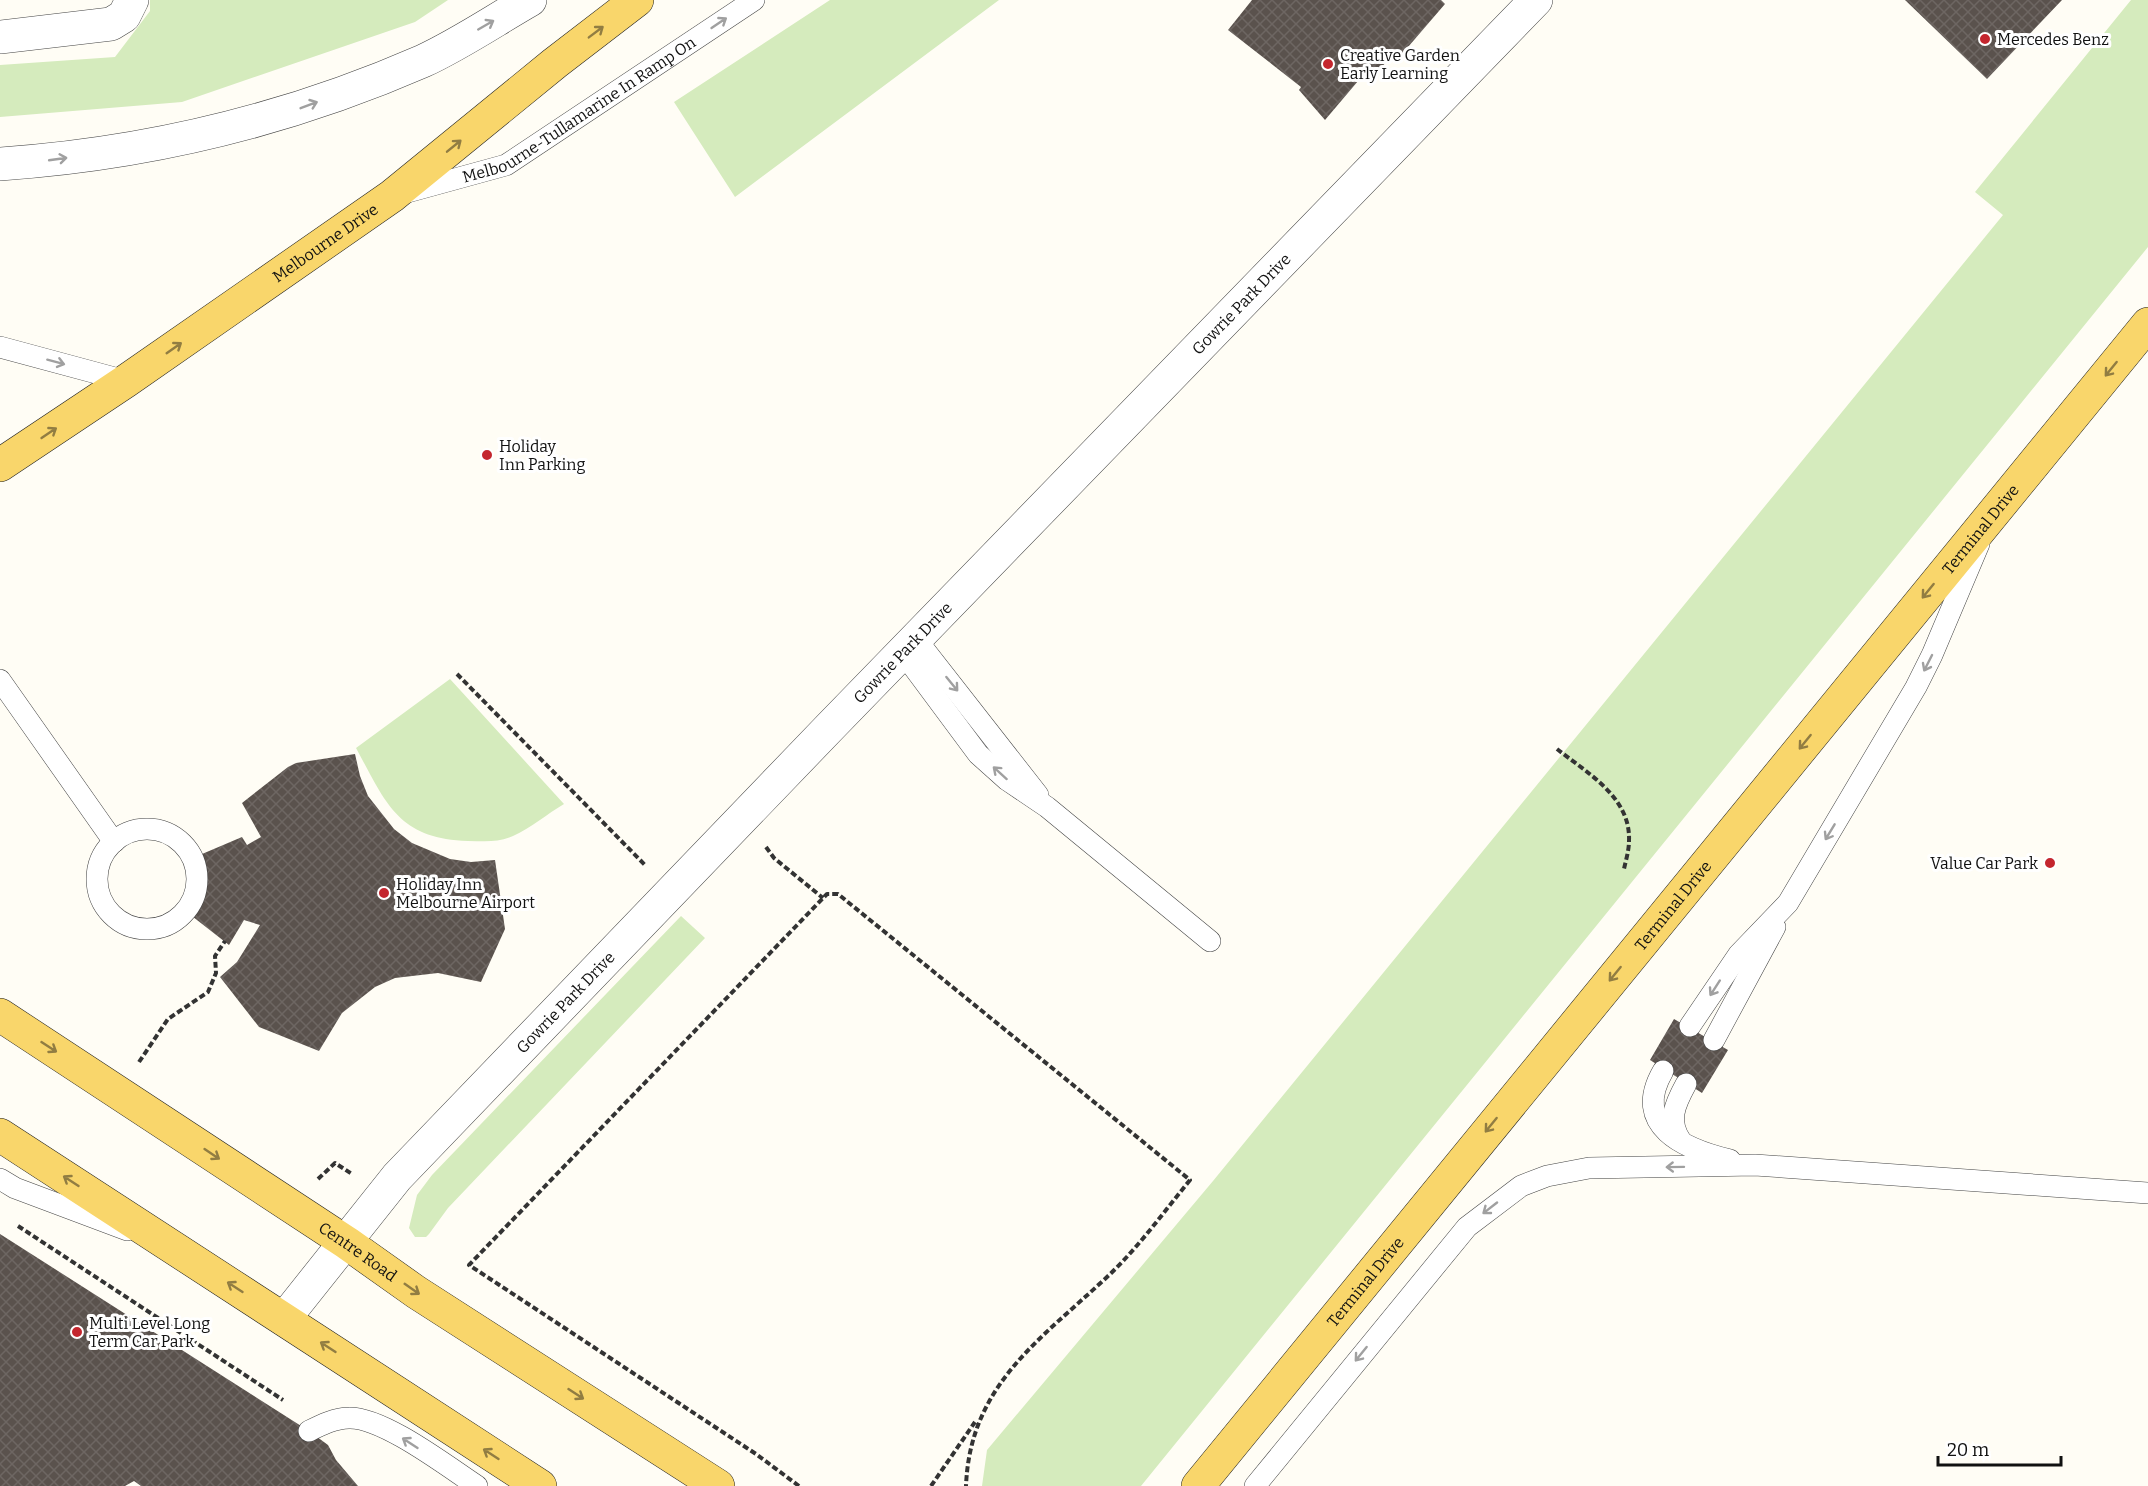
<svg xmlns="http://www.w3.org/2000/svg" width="2148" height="1486" font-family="Bitter,serif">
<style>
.grass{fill:#d5ebbd}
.building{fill:url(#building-cross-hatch)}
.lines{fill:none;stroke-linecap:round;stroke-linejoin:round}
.service-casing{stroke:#444;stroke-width:22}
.minor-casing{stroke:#444;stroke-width:34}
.tertiary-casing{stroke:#444;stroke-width:34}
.primary-casing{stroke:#222;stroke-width:34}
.path{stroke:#333;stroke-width:4;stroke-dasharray:6 3;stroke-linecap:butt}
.service{stroke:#fff;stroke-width:21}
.minor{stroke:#fff;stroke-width:33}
.tertiary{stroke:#fff;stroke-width:33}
.primary{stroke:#f9d66b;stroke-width:33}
.oneway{stroke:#a0a0a0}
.oneway2{stroke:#917d42}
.poi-dot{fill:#c4262e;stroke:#fff;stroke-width:2}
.labels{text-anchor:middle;stroke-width:6;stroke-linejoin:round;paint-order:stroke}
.poi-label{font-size:16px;fill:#111;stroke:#fff;text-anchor:start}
.street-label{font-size:16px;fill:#111;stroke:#fff}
</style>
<defs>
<pattern id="building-cross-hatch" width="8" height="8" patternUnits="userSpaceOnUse" patternTransform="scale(1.5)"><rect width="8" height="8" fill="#5a524d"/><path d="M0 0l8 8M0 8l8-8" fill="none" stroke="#6d6662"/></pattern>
</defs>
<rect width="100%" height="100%" fill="#fffdf5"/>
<path class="grass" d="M150,0H448L415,22L182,102L0,117V65L115,57L150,11Z
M830,0H999L735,197L674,102Z
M2131,0H2148V247L1141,1486H982L987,1450L1213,1181L2003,215L1975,192Z
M450,679L564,804C547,814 531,828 513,836C498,843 484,841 468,841C398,839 386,803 356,748Z
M681,916L705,938L448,1208L429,1234L426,1237H415L409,1228L417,1195L432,1175Z"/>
<path class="building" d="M1252,0H1441L1445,4L1402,54L1394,53L1373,77L1364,74L1325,120L1299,90L1301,87L1228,30Z
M1905,0H2062L1987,79Z
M355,754L360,776L368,796L394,829L412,843L450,859L471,862L495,860L505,929L481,982L438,973L395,978L375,987L342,1013L319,1051L259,1027L220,977L237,962L260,925L244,920L229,945L188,913L195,903L200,882L195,857L242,837L247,845L261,837L242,803L288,767L296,763Z
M1674,1019L1728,1050L1702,1093L1650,1060Z
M0,1234L309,1431L328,1445L336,1460L358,1486H141L134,1481L125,1486H0Z"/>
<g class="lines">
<defs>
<g id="service">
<path id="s1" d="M404,193L506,165L754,0"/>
<path d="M0,347L126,381"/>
<path d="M916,639L1038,795"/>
<path d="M903,653L978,754L1007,780L1047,807L1210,941"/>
<path d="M0,680L114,842"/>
<circle cx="147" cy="879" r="50"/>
<path d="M1690,1026L1739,954L1788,903L1916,687L1932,655L1979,544"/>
<path d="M1714,1040L1775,927"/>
<path d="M1663,1071C1631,1126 1684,1149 1730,1160"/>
<path d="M1681,1141C1667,1121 1675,1104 1686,1084"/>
<path d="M0,1179L15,1188L127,1230"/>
<path d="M309,1431C321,1425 335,1418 349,1418C383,1417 448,1467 477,1486"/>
<path d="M1255,1486L1467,1227L1521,1186L1547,1176L1589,1168L1755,1165L2148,1193"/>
</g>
<g id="minor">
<path d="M0,37L111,24L124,16L132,0"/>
<path id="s2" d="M284,1319L397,1177L828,729L1536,0"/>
</g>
<path id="tertiary" d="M0,164C147,154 288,120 423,61C460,44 495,20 530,0"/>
<g id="primary">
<path id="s3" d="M0,465L126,381L392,196L555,63L637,0"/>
<path id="s4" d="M0,1015L347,1243L416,1292L718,1486"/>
<path d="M0,1135L540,1486"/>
<path id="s5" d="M1198,1486L2148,324"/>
</g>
</defs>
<use href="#service" class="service-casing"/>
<use href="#minor" class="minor-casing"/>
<use href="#tertiary" class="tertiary-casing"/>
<use href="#primary" class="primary-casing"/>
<path class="path" d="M457,674L646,866
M1557,749C1587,773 1631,797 1629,841C1629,850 1626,860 1624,869
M766,847L774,858L823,898
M139,1062L168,1019L208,992L216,973L215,956L225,941
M318,1179L335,1163L352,1174
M18,1226L283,1400
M799,1486L756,1454L469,1265L827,894H838L1190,1180C1163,1213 1138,1248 1107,1277C1040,1340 970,1385 966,1486
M931,1486L975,1422"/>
<use href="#service" class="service"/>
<use href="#minor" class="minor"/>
<use href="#tertiary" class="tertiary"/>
<use href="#primary" class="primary"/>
</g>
<defs><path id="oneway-shaft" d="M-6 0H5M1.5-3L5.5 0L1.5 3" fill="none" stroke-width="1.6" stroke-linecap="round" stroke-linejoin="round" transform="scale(1.5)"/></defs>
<g class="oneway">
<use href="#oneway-shaft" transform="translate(719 23) rotate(-34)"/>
<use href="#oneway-shaft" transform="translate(486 25) rotate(-30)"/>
<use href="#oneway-shaft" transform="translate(309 105) rotate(-21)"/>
<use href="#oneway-shaft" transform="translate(58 159) rotate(-8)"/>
<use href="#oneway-shaft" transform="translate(56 362) rotate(15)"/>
<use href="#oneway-shaft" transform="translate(1928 663) rotate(117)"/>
<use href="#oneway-shaft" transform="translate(952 684) rotate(51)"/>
<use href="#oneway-shaft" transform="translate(1000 773) rotate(-138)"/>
<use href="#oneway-shaft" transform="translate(1830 832) rotate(121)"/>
<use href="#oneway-shaft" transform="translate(1715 988) rotate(123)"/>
<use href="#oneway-shaft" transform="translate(1675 1167) rotate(179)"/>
<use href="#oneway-shaft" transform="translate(1490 1208) rotate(142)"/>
<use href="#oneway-shaft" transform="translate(1361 1354) rotate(129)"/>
<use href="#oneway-shaft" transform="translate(410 1443) rotate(-147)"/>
</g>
<g class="oneway2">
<use href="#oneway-shaft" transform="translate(596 32) rotate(-37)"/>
<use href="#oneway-shaft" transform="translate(454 146) rotate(-39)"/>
<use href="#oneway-shaft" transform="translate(174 348) rotate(-35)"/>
<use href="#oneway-shaft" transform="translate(2111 369) rotate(129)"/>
<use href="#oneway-shaft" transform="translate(49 433) rotate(-34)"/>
<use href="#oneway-shaft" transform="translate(1928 591) rotate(129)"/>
<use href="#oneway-shaft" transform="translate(1805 742) rotate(129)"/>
<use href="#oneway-shaft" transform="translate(1615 974) rotate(129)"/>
<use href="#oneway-shaft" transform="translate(49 1047) rotate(33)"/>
<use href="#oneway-shaft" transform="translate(1491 1125) rotate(129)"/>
<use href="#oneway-shaft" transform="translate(212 1154) rotate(34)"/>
<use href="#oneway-shaft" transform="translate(71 1181) rotate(-147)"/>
<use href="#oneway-shaft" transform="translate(235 1287) rotate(-147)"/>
<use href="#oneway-shaft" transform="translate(412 1289) rotate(35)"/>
<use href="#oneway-shaft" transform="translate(328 1347) rotate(-147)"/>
<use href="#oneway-shaft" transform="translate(576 1394) rotate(33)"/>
<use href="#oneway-shaft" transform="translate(491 1454) rotate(-147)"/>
</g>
<g class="poi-dot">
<circle cx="1985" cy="39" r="6"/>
<circle cx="1328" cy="64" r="6"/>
<circle cx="487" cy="455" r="6"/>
<circle cx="2050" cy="863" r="6"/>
<circle cx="384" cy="893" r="6"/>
<circle cx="77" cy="1332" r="6"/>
</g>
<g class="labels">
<g class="poi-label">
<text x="1997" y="45">Mercedes Benz</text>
<text x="1340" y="61">Creative Garden<tspan x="1340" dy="18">Early Learning</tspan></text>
<text x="499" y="452">Holiday<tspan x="499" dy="18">Inn Parking</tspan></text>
<text x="2038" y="869" text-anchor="end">Value Car Park</text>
<text x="396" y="890">Holiday Inn<tspan x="396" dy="18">Melbourne Airport</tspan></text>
<text x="89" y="1329">Multi Level Long<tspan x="89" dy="18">Term Car Park</tspan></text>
</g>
<g class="street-label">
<text dy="6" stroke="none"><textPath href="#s1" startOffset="196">Melbourne-Tullamarine In Ramp On</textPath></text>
<text dy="6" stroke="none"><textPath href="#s3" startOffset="394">Melbourne Drive</textPath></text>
<text dy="6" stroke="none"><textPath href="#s2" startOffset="1396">Gowrie Park Drive</textPath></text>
<text dy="6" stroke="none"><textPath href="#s5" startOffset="1236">Terminal Drive</textPath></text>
<text dy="6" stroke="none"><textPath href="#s2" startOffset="910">Gowrie Park Drive</textPath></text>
<text dy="6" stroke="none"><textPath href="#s5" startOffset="750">Terminal Drive</textPath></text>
<text dy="6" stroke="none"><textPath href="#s2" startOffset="424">Gowrie Park Drive</textPath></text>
<text dy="6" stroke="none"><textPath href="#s4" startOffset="429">Centre Road</textPath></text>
<text dy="6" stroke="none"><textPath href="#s5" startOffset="264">Terminal Drive</textPath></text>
</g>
</g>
<path d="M1938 1456v9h123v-9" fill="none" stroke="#111111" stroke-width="3"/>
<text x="1947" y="1456" font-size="18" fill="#111111" stroke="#ffffff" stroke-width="4.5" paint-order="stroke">20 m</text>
</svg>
